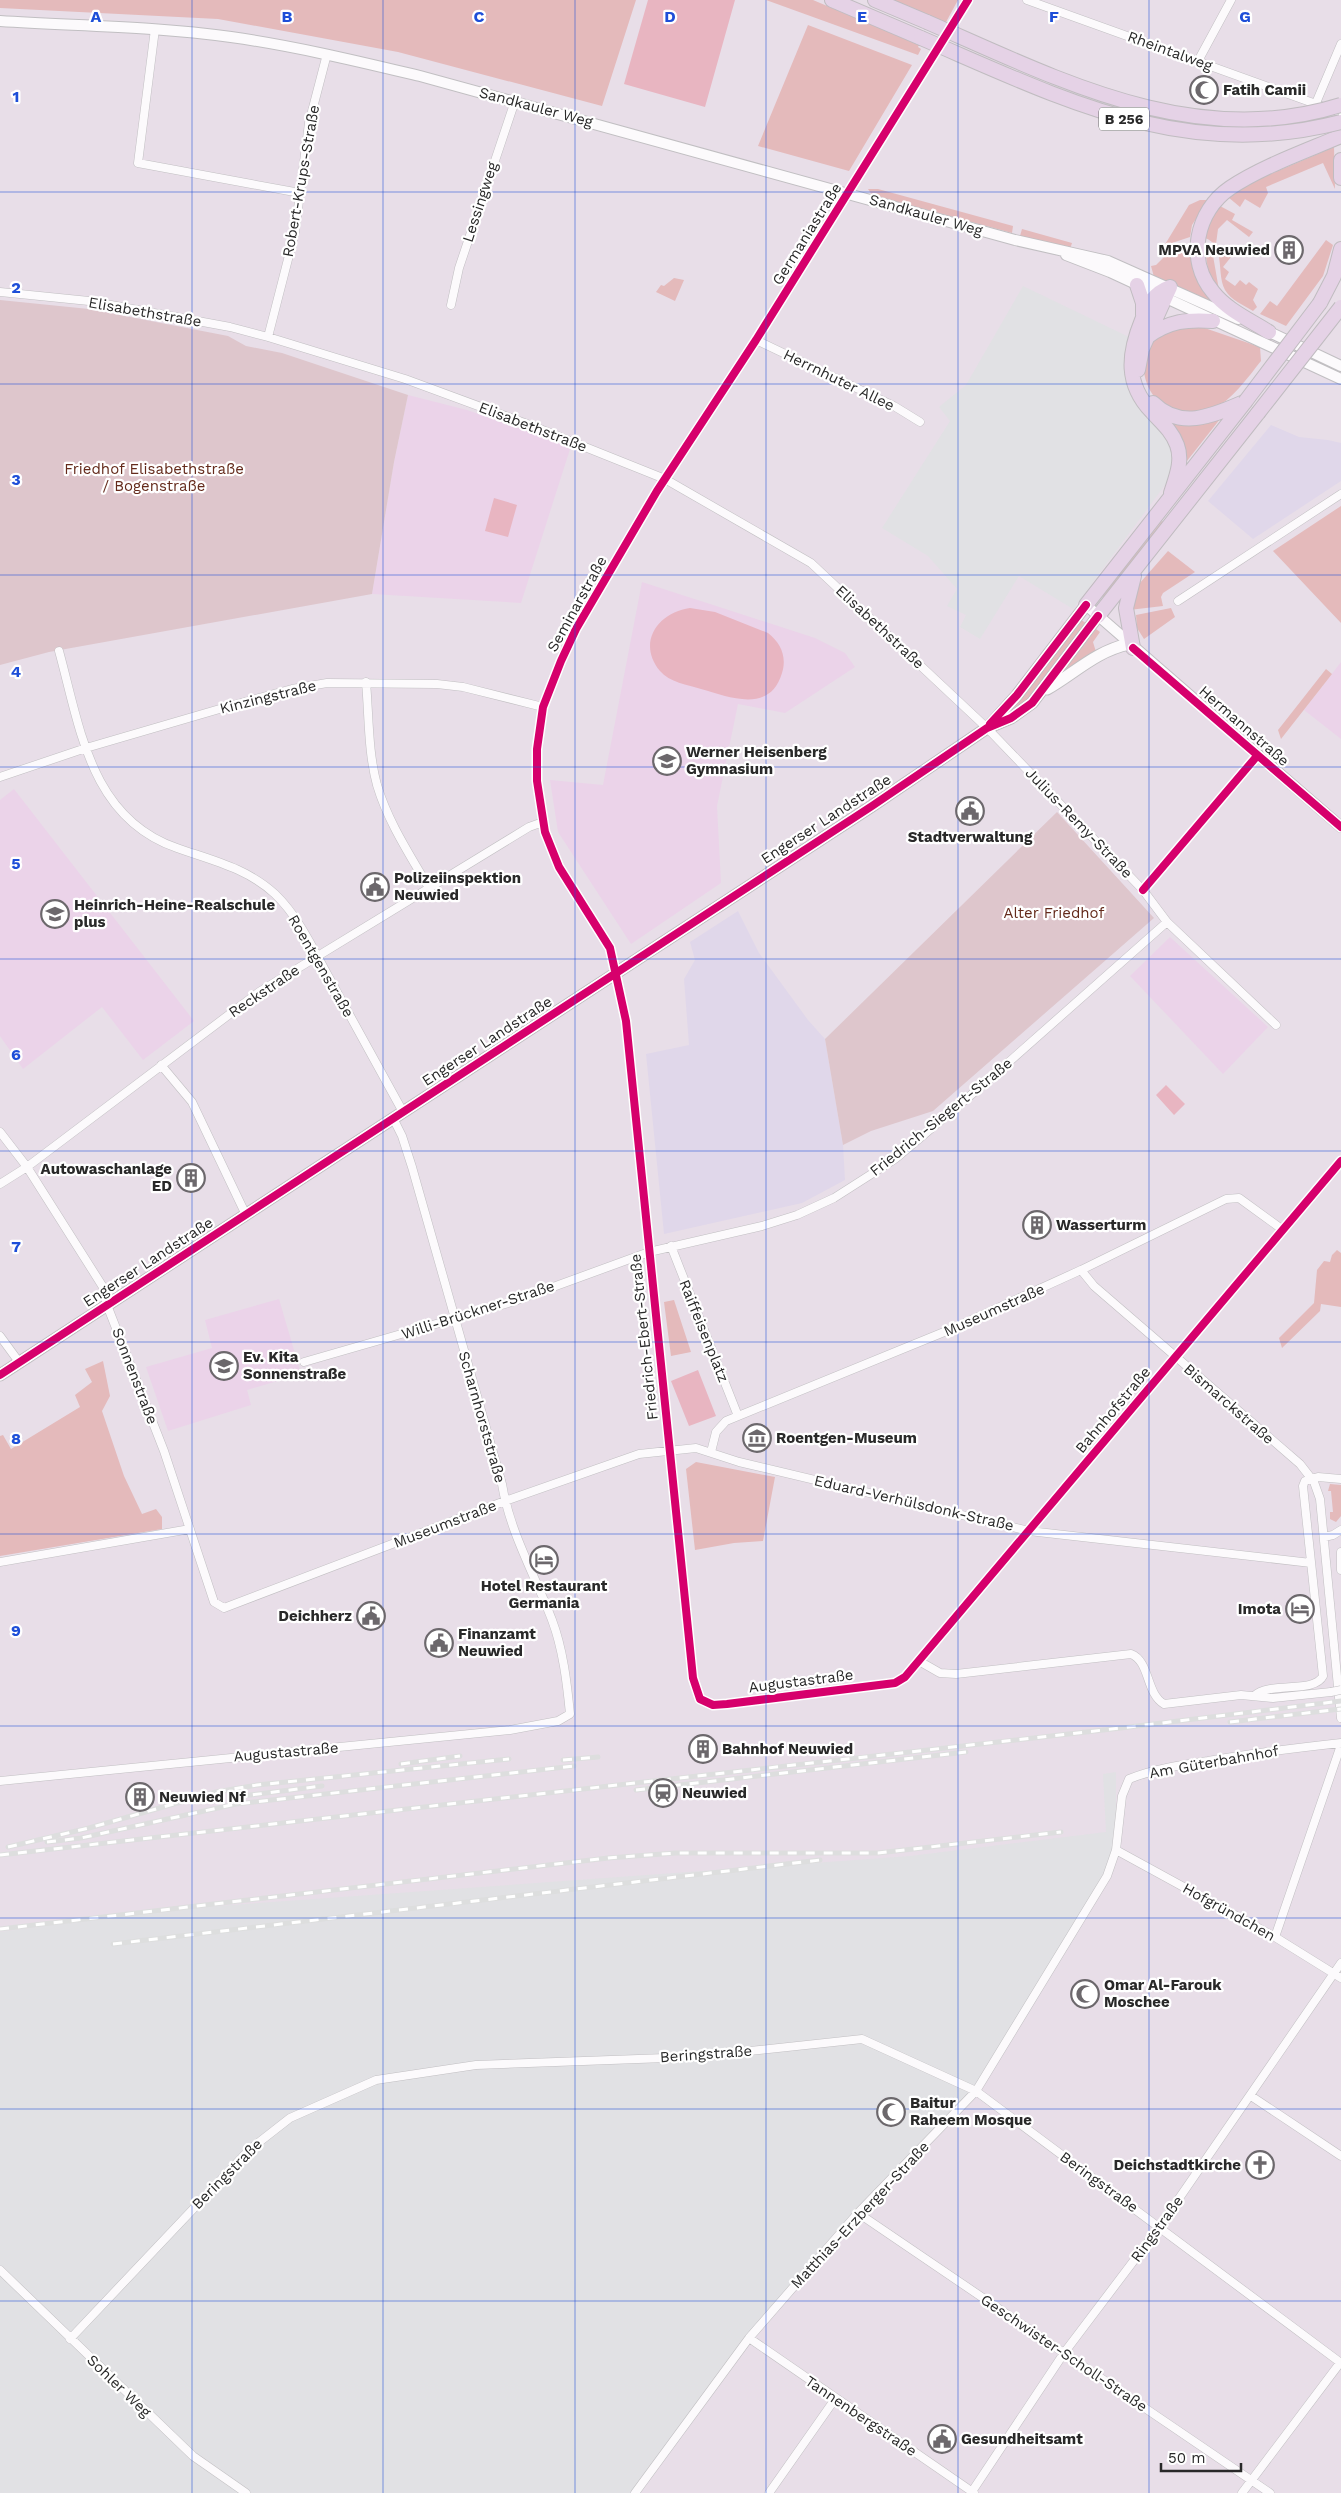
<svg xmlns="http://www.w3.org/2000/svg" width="1341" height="2493" font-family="'Work Sans',sans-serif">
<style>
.industrial{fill:#e1e1e4}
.education{fill:#ebd3e9}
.medical{fill:#e0d7ea}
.green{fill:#e4babb}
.cemetery{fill:#dec6cc}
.pitch{fill:#e8b5c1}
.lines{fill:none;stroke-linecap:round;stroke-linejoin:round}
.minor-casing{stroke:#c1bfc2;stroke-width:9}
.tertiary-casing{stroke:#c1bfc2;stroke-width:12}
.secondary-casing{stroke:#c1bfc2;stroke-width:13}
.trunk-casing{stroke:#c0bcc0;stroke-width:16}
.minor{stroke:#fcfafc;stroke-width:8}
.tertiary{stroke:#fcfafc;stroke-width:10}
.secondary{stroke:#fcfafc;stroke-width:11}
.trunk{stroke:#e5d2e6;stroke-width:14}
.rail-casing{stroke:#dddede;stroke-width:5}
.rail{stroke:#fff;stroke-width:3;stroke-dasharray:9;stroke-linecap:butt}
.minor-bridge-casing{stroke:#c1bfc2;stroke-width:9;stroke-linecap:butt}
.trunk-bridge-casing{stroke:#c0bcc0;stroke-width:16;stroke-linecap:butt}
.minor-bridge{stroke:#fcfafc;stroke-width:8}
.trunk-bridge{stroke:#e5d2e6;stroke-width:14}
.cycleway-casing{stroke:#fff;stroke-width:11}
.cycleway{stroke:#d6006c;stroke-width:8}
.grid{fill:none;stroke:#1d4ed8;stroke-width:1;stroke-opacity:0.55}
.labels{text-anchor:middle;stroke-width:4.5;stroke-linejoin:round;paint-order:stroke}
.shield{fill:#fff;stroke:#696969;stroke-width:1}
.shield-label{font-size:14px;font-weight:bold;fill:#292929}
.street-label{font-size:15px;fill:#292929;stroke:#fff}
.poi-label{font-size:15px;font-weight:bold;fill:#292929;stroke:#fff;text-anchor:start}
.park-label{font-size:15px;fill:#642a1b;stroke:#fff}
.grid-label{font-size:16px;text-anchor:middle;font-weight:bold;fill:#1d4ed8;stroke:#fff;stroke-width:4.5;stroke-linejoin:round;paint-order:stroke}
</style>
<rect width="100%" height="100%" fill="#e8dee8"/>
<path class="industrial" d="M1023,286L1129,337L1125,365L1171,445L1173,465L1168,481L1073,609L1019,576L980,639L960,627L966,615L947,606L957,589L928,556L882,528L950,421L939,407L966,385Z
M1116,1772V1850L1107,1876L976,2091L858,2213L749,2338L635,2493H0V1932L176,1909L910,1856L1106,1832L1103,1774Z"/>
<path class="education" d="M408,395L467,410L571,446L521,603L372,594L394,462Z
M642,582L815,638L845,653L855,667L785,713L738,704L717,806L721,883L631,944L558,832L550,780L603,785Z
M1341,662V739L1304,710Z
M14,789L194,1021L143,1060L102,1007L23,1069L0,1036V800Z
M1170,937L1268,1027L1223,1074L1130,976Z
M279,1299L301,1374L247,1390L251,1405L168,1431L146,1367L212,1348L205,1320Z"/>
<path class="medical" d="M1271,425L1299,437L1328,440L1341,443V481L1253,539L1208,501Z
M738,911L759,953L808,1020L825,1039L843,1145L845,1180L802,1203L664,1234L646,1054L689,1045L684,979L695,960L690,942Z"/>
<path class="green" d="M0,0H636L602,106L398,52L218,19L0,8Z
M766,0H813L919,45L918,47L921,49L918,55Z
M890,0H958L945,24Z
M808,25L912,65L849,171L758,146Z
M1334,147L1335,189L1323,163L1266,187L1268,193L1260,208L1245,199L1240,207L1228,197L1259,179Z
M868,189H878L1013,226L1012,233L872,195Z
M1200,200H1208L1192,225L1190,237L1172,243L1161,251L1189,205Z
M1220,206L1235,214L1232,220L1253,232L1249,237L1227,220L1218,229L1216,244L1231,257L1223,267L1229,272L1225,279L1235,286L1240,280L1246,285L1249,282L1258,289L1253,300L1257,307L1253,311C1243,305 1231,300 1225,290C1216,274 1226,245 1205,238L1209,223Z
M1022,229L1072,243L1070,249L1020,236Z
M1326,240L1333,245L1323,276L1286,326L1260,314L1270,301L1277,306Z
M1204,242L1212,250L1219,290L1208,270Z
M1190,244L1191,252L1216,304L1154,277L1151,266L1156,265L1170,251Z
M674,278L684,280L675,301L656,292L661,285L664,286Z
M1193,324L1260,347L1261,361C1248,377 1232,401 1212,409C1147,433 1121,350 1167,329C1174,325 1185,325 1193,324Z
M1224,414L1183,466L1168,422Z
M1341,506V623L1273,551Z
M1162,521L1165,523L1106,599L1102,596Z
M1168,551L1195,572L1163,593L1161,597L1163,606L1129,610L1139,584Z
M1171,608L1175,617L1144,639L1137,628L1136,615Z
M1080,619L1087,624L1037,690L1015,712L1011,707Z
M1096,629L1100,632L1093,642L1096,652L1061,673Z
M1326,669L1332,674L1281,739L1278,730L1282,725Z
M1337,1250L1341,1253V1307L1321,1304L1320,1311L1282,1348L1279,1338L1314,1303L1317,1270L1324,1261L1330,1262L1332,1255Z
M674,1300L691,1352L671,1356L664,1302Z
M103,1361L110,1396L102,1411L124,1476L142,1514L156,1509L162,1517V1529L0,1556V1436L3,1435L11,1449L80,1407L75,1395L92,1382L85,1369Z
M696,1462L775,1477L763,1541L734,1543L695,1550L686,1469Z
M1330,1484L1341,1485V1516L1336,1522L1330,1519V1512H1333L1331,1491H1328Z"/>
<path class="cemetery" d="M0,300L89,309L228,336L246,346L282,353L408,395L394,462L372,594L49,652L0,665Z
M1057,812L1154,918L933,1111L871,1131L843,1145L825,1039Z"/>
<path class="pitch" d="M648,0H735L705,107L624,84Z
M494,498L517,505L508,537L485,531Z
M690,608L715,612L768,633C781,643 787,657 782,673C770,714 729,697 701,689C688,685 669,682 660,671C636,642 659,612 690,608Z
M1166,1085L1185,1104L1174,1115L1156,1095Z
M698,1370L716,1416L689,1426L671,1381Z"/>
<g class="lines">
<defs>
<path id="minor" d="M968,0L756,340L657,491L576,629L561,661L543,707L537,749V781L545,832L559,867L610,948L626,1021L693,1678L700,1699L713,1705L727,1704L895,1683L905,1677L1341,1161
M1027,0L1341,113
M155,29L138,163L300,193
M1198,61L1231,0
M1316,103L1341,44
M0,292L89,301L230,327L268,337L405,379L530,425L665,479L811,563L987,728L1143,890L1167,922L1276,1025
M451,305L459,268L515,101
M268,337L295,232L309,123L327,54
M756,340L894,406L920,422
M1178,601L1341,494
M59,651C80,727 90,818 177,848C211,860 247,868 275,894C300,918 315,953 332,983C356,1026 379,1069 403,1112
M366,682C369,716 368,752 377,785C388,822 410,855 429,888
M0,777L86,748L223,708L292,689L327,683L437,684L463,687L543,707
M1143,890L1257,756
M161,1065L192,1102L246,1215
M0,1132L27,1167L103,1287L107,1305L164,1451L214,1602L224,1608L505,1501L639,1454L696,1448L739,1462L1029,1531L1311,1563
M0,1184L27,1167L259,992L529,827L543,822
M671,1246L738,1416
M1081,1270L1094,1286L1300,1464L1314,1482L1320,1499L1341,1718
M0,1336L19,1362
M304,1362L512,1302L649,1252L762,1226L797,1215L834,1198L895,1159L984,1084L1167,922
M711,1452L716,1432L726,1421L949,1330L1081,1270L1226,1199L1239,1198L1283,1230
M1324,1537L1333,1535L1341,1530
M1341,1552V1570
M0,1562L190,1529
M919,1661L940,1673L956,1674L1131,1654C1150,1661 1146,1694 1164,1704L1241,1695L1273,1698L1331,1692
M1254,1696C1270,1681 1314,1694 1323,1676L1303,1486L1305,1481L1318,1477L1341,1479
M0,1781L510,1730L558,1721L570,1714C567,1683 563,1649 552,1620C535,1575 510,1533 502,1484L412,1167L402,1136L393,1118
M1116,1850L1275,1937L1341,1978
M1275,1937L1341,1745
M1251,2096L1341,2156
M858,2213L1270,2493
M0,2270L193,2456L246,2493
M749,2338L974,2493
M70,2339L249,2150L290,2118L376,2080L476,2065L693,2057L862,2039L976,2091L1341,2363
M635,2493L749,2338L858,2213L976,2091L1107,1876L1116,1850L1122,1796L1129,1779C1154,1769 1181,1765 1208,1761C1252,1753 1296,1748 1341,1743
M769,2493L835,2399
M971,2493L1064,2353L1160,2226L1341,1963
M1242,2493L1340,2363"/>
<path id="tertiary" d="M0,21C77,26 154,26 231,37C295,46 357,61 420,76L1015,240L1108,261L1238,319
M1066,255L1110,272L1341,379
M1263,329L1341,366
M1086,605L1341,827"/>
<path id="secondary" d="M1047,689C1075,673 1096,651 1129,644
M990,725L1017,695L1086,605
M0,1375L872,806L987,728L1011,718L1032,703L1098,616"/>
<path id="trunk" d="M832,0L921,38
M875,0L927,22
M1341,160V178
M1137,285L1143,303V315
M1170,287C1153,293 1148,305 1142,320C1128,354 1125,384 1152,412C1161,422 1172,431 1177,445C1183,461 1176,477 1171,493
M1320,303L1334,276L1341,249
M1269,332C1250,320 1227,310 1213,292C1186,260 1196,211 1230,188C1261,167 1306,151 1341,136
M1147,337C1169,321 1187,319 1213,321
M1138,370L1142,349L1170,287
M1153,403C1181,431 1214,415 1244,402
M1086,605L1245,402
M1098,616L1258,413
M1133,648L1126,608L1134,576"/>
</defs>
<use href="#minor" class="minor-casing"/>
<use href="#tertiary" class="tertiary-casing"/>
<use href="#secondary" class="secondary-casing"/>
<use href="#trunk" class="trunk-casing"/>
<use href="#minor" class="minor"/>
<use href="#tertiary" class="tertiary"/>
<use href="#secondary" class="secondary"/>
<use href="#trunk" class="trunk"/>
<defs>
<path id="rail" d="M1230,1722L1341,1709
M563,1760L598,1757
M401,1764L460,1756
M636,1790L966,1752
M235,1797L322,1786
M47,1842L81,1838L236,1804L574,1766
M8,1847L89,1828L216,1792L257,1785L509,1759
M0,1855L1121,1728L1341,1701
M0,1929L608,1858L676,1853H878L1061,1832
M113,1944L820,1860"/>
</defs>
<use href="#rail" class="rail-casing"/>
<use href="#rail" class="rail"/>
<defs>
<path id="minor-bridge" d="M1331,1692L1341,1690"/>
<path id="trunk-bridge" d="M927,22C1058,79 1194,151 1341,105
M921,38C1061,98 1184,163 1341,122
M1245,402L1320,303
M1258,413L1341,307"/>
</defs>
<use href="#minor-bridge" class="minor-bridge-casing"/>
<use href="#trunk-bridge" class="trunk-bridge-casing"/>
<use href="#minor-bridge" class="minor-bridge"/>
<use href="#trunk-bridge" class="trunk-bridge"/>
<defs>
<path id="cycleway" d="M968,0L756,340L657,491L576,629L561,661L543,707L537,749V781L545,832L559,867L610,948L626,1021L693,1678L700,1699L713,1705L727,1704L895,1683L905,1677L1341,1161
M1133,648L1341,827
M990,724L1017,695L1086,605
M1143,890L1257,756
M0,1375L872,806L987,728L1011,718L1032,703L1098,616"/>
</defs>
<use href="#cycleway" class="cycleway-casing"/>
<use href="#cycleway" class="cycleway"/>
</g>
<path class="grid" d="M192,0V2493M383,0V2493M575,0V2493M766,0V2493M958,0V2493M1149,0V2493M0,192H1341M0,384H1341M0,575H1341M0,767H1341M0,959H1341M0,1151H1341M0,1342H1341M0,1534H1341M0,1726H1341M0,1918H1341M0,2109H1341M0,2301H1341"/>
<defs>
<symbol id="mosque-ring" viewBox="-11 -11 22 22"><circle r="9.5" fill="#fff" stroke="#6c686c" stroke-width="1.5"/><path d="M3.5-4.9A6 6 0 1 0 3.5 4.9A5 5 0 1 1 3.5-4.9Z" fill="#6c686c"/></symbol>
<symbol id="building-ring" viewBox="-11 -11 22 22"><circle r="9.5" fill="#fff" stroke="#6c686c" stroke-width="1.5"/><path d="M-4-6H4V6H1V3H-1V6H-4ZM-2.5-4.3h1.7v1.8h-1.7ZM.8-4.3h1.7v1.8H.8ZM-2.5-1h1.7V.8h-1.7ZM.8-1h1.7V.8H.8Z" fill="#6c686c"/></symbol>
<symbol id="school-ring" viewBox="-11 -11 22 22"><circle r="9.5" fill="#fff" stroke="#6c686c" stroke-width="1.5"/><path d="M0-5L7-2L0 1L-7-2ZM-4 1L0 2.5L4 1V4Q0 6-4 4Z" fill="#6c686c"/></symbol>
<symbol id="civic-ring" viewBox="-11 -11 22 22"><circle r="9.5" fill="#fff" stroke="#6c686c" stroke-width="1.5"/><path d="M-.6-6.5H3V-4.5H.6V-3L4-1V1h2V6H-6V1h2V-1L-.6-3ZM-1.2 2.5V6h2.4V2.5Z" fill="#6c686c"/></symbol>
<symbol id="museum-ring" viewBox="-11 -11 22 22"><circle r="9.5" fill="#fff" stroke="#6c686c" stroke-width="1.5"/><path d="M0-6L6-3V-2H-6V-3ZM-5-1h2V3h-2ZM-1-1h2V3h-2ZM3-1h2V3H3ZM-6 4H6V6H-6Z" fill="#6c686c"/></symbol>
<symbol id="hotel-ring" viewBox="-11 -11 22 22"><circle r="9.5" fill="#fff" stroke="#6c686c" stroke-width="1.5"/><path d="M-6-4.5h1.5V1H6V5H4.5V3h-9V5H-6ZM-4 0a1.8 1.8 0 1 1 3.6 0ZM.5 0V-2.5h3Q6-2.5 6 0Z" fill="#6c686c"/></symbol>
<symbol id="station-ring" viewBox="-11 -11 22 22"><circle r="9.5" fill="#fff" stroke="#6c686c" stroke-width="1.5"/><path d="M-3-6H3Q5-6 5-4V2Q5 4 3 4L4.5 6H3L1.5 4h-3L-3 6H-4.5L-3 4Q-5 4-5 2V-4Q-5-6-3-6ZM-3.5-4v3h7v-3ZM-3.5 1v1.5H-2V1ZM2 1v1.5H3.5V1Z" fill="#6c686c"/></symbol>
<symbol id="church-ring" viewBox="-11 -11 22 22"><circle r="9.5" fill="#fff" stroke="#6c686c" stroke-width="1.5"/><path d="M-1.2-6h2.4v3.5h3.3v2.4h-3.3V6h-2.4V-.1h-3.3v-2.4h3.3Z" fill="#6c686c"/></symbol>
</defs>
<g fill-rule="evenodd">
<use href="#mosque-ring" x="1188" y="74" width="32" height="32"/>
<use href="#building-ring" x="1273" y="234" width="32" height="32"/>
<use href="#school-ring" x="651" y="745" width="32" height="32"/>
<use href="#civic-ring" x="954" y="795" width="32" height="32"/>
<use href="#civic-ring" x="359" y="871" width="32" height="32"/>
<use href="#school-ring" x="39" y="898" width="32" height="32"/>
<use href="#building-ring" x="175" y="1162" width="32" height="32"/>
<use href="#building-ring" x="1021" y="1209" width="32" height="32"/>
<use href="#school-ring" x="208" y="1350" width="32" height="32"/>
<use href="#museum-ring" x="741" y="1422" width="32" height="32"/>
<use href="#hotel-ring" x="528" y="1544" width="32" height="32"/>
<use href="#hotel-ring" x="1284" y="1593" width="32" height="32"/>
<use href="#civic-ring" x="355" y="1600" width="32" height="32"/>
<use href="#civic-ring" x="423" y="1627" width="32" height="32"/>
<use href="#building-ring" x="687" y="1733" width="32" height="32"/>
<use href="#station-ring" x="647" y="1777" width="32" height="32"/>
<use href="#building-ring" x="124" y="1781" width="32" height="32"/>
<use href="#mosque-ring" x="1069" y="1978" width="32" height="32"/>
<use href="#mosque-ring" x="875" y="2096" width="32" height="32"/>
<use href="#church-ring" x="1244" y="2149" width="32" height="32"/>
<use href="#civic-ring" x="926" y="2423" width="32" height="32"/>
</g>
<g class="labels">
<rect class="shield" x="1099" y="107.5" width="50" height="23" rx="4"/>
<g class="shield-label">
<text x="1124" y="124">B 256</text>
</g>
<g class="street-label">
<text transform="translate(1170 51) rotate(20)" y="5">Rheintalweg</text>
<text transform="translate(536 107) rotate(15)" y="5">Sandkauler Weg</text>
<text transform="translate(301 181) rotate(-80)" y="5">Robert-Krups-Straße</text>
<text transform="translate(480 202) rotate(-72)" y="5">Lessingweg</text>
<text transform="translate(926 215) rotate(16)" y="5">Sandkauler Weg</text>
<text transform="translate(807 234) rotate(-58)" y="5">Germaniastraße</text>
<text transform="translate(145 312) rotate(10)" y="5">Elisabethstraße</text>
<text transform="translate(839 380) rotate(26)" y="5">Herrnhuter Allee</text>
<text transform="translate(533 427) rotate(21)" y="5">Elisabethstraße</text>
<text transform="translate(577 604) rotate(-61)" y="5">Seminarstraße</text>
<text transform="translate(880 627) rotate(43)" y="5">Elisabethstraße</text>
<text transform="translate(268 697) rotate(-14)" y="5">Kinzingstraße</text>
<text transform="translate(1244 726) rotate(41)" y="5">Hermannstraße</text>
<text transform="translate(826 819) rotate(-33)" y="5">Engerser Landstraße</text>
<text transform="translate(1079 823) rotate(46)" y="5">Julius-Remy-Straße</text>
<text transform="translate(321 966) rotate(60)" y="5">Roentgenstraße</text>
<text transform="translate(264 991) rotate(-34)" y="5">Reckstraße</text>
<text transform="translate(487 1041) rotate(-33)" y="5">Engerser Landstraße</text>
<text transform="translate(941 1117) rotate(-39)" y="5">Friedrich-Siegert-Straße</text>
<text transform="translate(148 1262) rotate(-33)" y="5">Engerser Landstraße</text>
<text transform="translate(478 1310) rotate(-18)" y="5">Willi-Brückner-Straße</text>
<text transform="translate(994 1310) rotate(-24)" y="5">Museumstraße</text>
<text transform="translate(704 1331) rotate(68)" y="5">Raiffeisenplatz</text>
<text transform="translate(644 1337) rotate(-96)" y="5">Friedrich-Ebert-Straße</text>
<text transform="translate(135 1376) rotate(69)" y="5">Sonnenstraße</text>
<text transform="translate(1229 1404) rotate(41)" y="5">Bismarckstraße</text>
<text transform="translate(1113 1410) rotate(-50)" y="5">Bahnhofstraße</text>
<text transform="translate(482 1417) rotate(74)" y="5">Scharnhorststraße</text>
<text transform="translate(914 1503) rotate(13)" y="5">Eduard-Verhülsdonk-Straße</text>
<text transform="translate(445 1524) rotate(-21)" y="5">Museumstraße</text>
<text transform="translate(801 1681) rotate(-7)" y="5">Augustastraße</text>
<text transform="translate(286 1752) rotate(-5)" y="5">Augustastraße</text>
<text transform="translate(1214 1762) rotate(-10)" y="5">Am Güterbahnhof</text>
<text transform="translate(1229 1912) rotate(29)" y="5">Hofgründchen</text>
<text transform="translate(706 2054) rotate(-4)" y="5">Beringstraße</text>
<text transform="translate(227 2174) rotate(-45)" y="5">Beringstraße</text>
<text transform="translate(1099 2182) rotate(36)" y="5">Beringstraße</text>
<text transform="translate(860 2215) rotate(-47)" y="5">Matthias-Erzberger-Straße</text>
<text transform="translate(1157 2229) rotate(-54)" y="5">Ringstraße</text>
<text transform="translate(1064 2353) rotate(34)" y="5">Geschwister-Scholl-Straße</text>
<text transform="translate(119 2386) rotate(44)" y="5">Sohler Weg</text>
<text transform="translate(861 2416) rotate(34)" y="5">Tannenbergstraße</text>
</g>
<g class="poi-label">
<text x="1223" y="95">Fatih Camii</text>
<text x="1270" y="255" text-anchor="end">MPVA Neuwied</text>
<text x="686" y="757">Werner Heisenberg<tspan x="686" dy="17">Gymnasium</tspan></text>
<text x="970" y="842" text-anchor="middle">Stadtverwaltung</text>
<text x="394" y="883">Polizeiinspektion<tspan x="394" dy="17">Neuwied</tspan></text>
<text x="74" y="910">Heinrich-Heine-Realschule<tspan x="74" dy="17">plus</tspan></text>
<text x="172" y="1174" text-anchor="end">Autowaschanlage<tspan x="172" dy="17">ED</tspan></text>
<text x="1056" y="1230">Wasserturm</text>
<text x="243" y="1362">Ev. Kita<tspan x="243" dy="17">Sonnenstraße</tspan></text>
<text x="776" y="1443">Roentgen-Museum</text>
<text x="544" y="1591" text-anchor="middle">Hotel Restaurant<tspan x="544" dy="17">Germania</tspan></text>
<text x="1281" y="1614" text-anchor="end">Imota</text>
<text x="352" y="1621" text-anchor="end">Deichherz</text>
<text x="458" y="1639">Finanzamt<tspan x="458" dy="17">Neuwied</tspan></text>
<text x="722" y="1754">Bahnhof Neuwied</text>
<text x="682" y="1798">Neuwied</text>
<text x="159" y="1802">Neuwied Nf</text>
<text x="1104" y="1990">Omar Al-Farouk<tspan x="1104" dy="17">Moschee</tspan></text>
<text x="910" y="2108">Baitur<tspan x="910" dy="17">Raheem Mosque</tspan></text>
<text x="1241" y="2170" text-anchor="end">Deichstadtkirche</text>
<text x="961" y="2444">Gesundheitsamt</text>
</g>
<g class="park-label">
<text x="154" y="474">Friedhof Elisabethstraße<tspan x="154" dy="17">/ Bogenstraße</tspan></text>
<text x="1054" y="918">Alter Friedhof</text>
</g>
</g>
<g class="grid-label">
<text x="96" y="22">A</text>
<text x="287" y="22">B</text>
<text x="479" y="22">C</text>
<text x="670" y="22">D</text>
<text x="862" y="22">E</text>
<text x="1054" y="22">F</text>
<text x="1245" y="22">G</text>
<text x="16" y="102">1</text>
<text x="16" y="293">2</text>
<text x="16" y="485">3</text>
<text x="16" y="677">4</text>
<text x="16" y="869">5</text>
<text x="16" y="1060">6</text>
<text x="16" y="1252">7</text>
<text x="16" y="1444">8</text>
<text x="16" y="1636">9</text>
</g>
<path d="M1161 2463v8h80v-8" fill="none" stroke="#292929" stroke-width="2.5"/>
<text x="1168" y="2463" font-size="15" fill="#292929" stroke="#ffffff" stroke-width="4" paint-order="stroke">50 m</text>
</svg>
